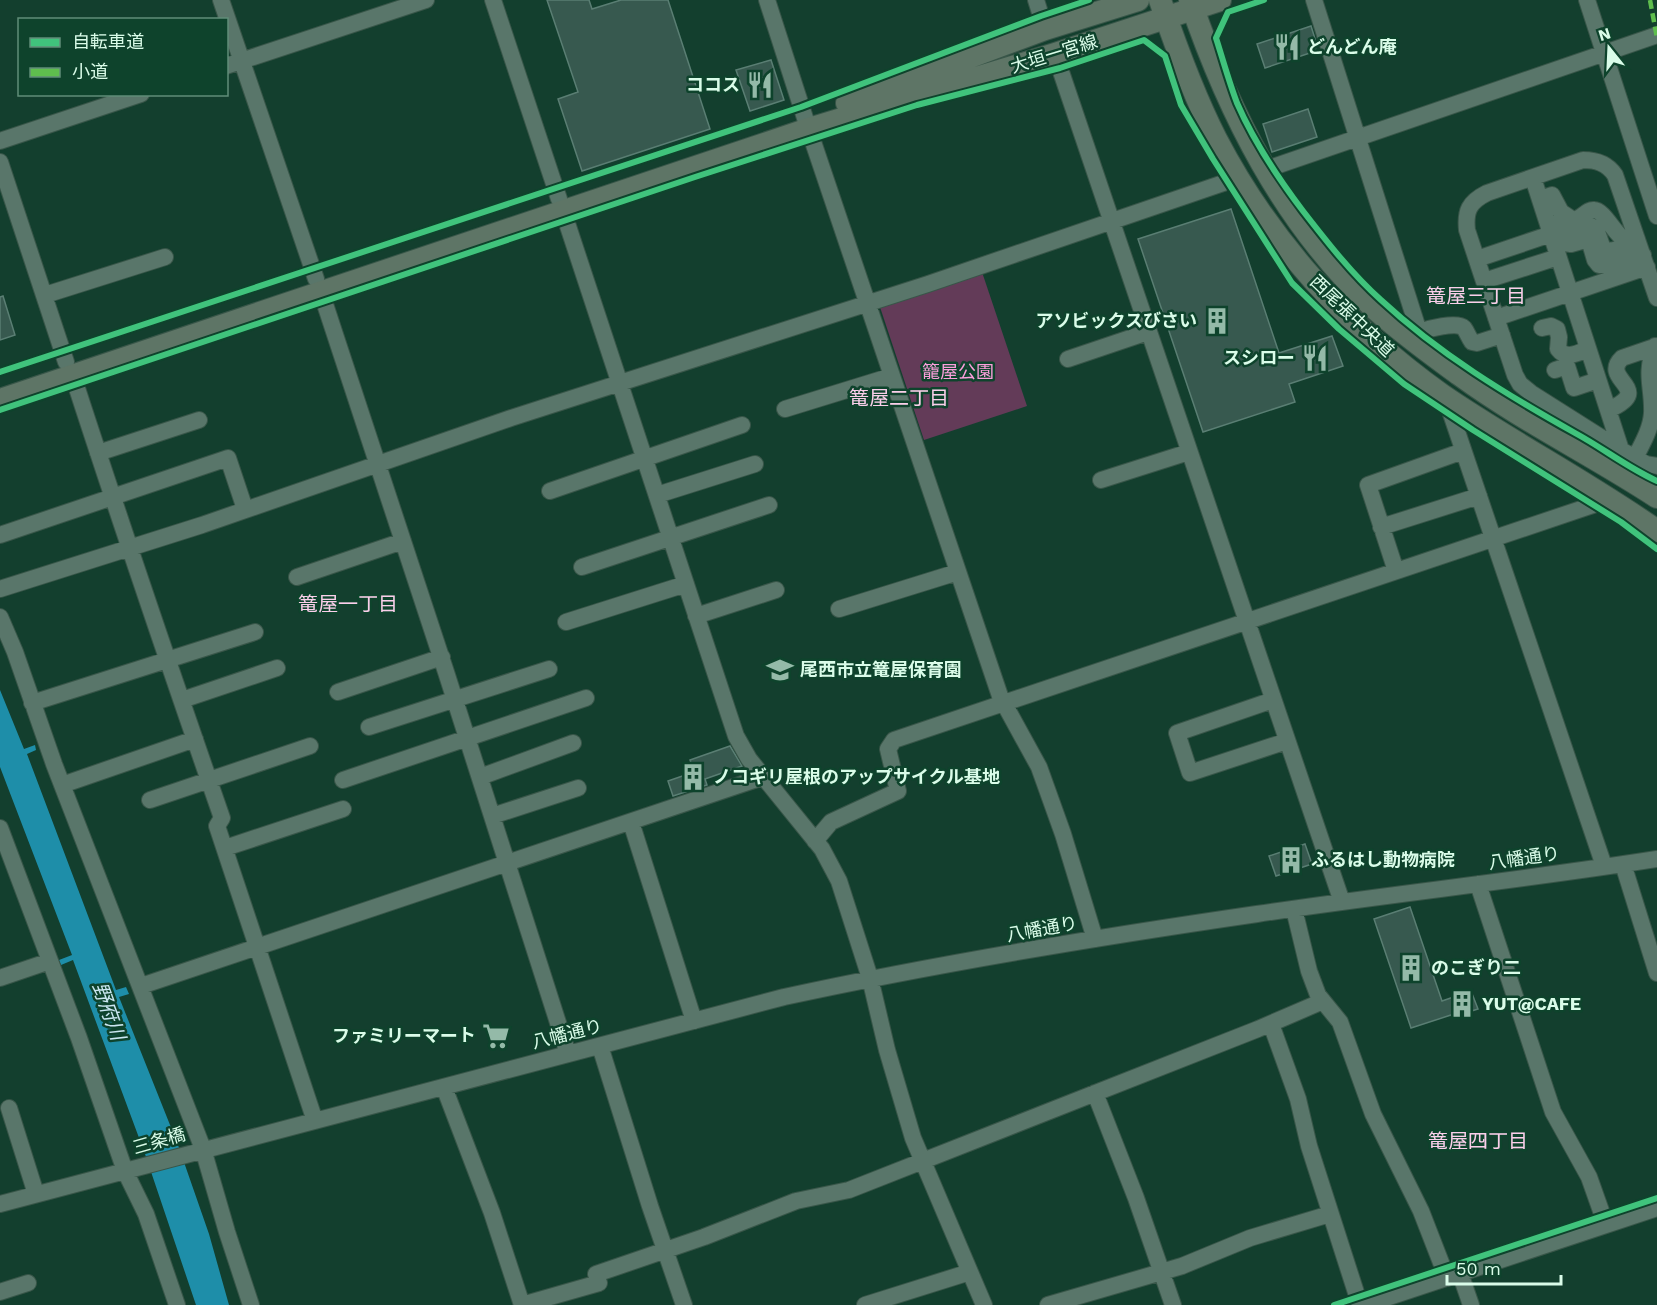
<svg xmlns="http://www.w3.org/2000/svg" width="1657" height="1305" font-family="'Work Sans','Noto Sans JP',sans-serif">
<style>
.green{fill:#633b58}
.water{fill:#1e8ea9}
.building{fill:#37594f;stroke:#5a7e73;stroke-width:1.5}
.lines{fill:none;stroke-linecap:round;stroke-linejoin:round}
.minor-casing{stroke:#395649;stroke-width:18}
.major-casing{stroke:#395649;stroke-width:24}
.minor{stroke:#59766a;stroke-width:16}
.major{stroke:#5e7566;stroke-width:22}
.quiet{stroke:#5fbe4e;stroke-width:4.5;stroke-dasharray:9 4.5;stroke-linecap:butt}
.cycleway-casing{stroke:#0e432c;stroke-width:10}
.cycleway{stroke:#40c37c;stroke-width:6}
.labels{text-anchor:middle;stroke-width:5;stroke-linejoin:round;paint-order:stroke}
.poi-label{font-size:18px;font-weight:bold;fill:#dafce9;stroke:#0e432c;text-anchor:start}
.street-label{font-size:18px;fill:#dafce9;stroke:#0e432c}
.park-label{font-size:18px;fill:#fa9edb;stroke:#0e432c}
.neighbourhood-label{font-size:20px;fill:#facfea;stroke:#0e432c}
.water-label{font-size:20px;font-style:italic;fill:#cbe7f1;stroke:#0e432c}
</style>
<rect width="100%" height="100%" fill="#133f2e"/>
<path class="green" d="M982,272L1027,406L924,440L879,304Z"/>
<path class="water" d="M0,690L24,749L35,745L36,750L27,754L116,990L126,987L129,994L119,997L178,1145L209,1234L229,1305H196L145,1154L73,960L61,965L59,960L72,955L0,767Z"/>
<path class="building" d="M547,0H589L592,9L621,0H668L710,129L582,171L558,99L578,92Z
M1311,26L1317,45L1315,46L1316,51L1265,68L1257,44Z
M771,60L784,100L750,111L736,70Z
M1308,109L1317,137L1272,152L1263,124Z
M1231,209L1279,353L1332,336L1343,366L1289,384L1295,402L1203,432L1138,239Z
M3,296L15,335L0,340V297Z
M730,746L742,766L705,779L707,785L673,796L668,781L694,772L690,760Z
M1305,844L1312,864L1276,876L1269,856Z
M1410,907L1442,1001L1471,991L1478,1009L1452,1017L1451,1015L1411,1028L1374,919Z"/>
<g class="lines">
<defs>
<path id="minor" d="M221,0L316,279
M493,0L559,199
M767,0L805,118L1000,696L1039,767L1063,834L1095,939
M1036,0L1045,29
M1314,0L1419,332L1412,339
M1587,0L1657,216
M1055,54L1342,902
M226,66L426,0
M0,141L141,94
M0,162L66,362
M1264,170L1657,35
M1533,178L1621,450
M1540,199L1552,195L1561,212L1573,220C1582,219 1587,209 1594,210C1604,210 1615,235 1626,241L1637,239
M563,211L736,736L749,759L822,849L839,881L870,978L887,1050L913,1138L984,1305
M1548,224H1557C1570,238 1575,232 1591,226L1596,229L1603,249L1611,251L1638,243
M1565,243L1571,244L1585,240L1590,243L1595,260L1599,265H1608L1643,255
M1477,259L1551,234
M1484,281L1558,257
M321,292L446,672L568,1054
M45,295L165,257
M1657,298L1615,175C1607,163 1596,160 1583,160L1487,193C1469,202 1465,211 1467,230L1515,375L1520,384L1531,393L1621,450L1646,464L1657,466
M1496,318L1647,267
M1542,328L1551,326L1557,329L1559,337L1558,349C1566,360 1578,353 1588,349
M1419,332C1428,329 1457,321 1464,328C1467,332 1469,338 1472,342L1477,343L1502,335
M1068,359L1148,332
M1555,370L1567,366L1574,388L1598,380
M73,376C121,524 171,671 222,818L217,826L315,1121
M1445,396L1604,866
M785,409L892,376
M1608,410C1657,389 1599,380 1622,358L1657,346
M98,453L199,420
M1635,458C1642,444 1651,429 1652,413C1653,387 1644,375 1655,346
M1101,480L1189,452
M550,491L742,425
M657,495L755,464
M1381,527L1479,496
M0,535L228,458L245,509
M582,567L769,505
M1396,571L1368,485L1463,451
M297,577L403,541
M0,589L202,525L511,418L928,284L1238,178
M839,609L958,572
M696,616L776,590
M0,617L15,652L54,764L203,1149L227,1232L251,1305
M566,622L686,584
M338,692L442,657
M182,700L277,668
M1273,700L1177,733L1190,773L1287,741
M32,703L255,632
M369,727L549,669
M480,777L573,743
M343,780L586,698
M62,785L195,739
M150,800L310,746
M492,816L578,788
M631,822L694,1021
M0,828L79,1038L125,1171L146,1214L177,1305
M815,841L831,822L898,791L888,749L894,740L1593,505L1607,499
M225,848L343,809
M1623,864L1657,973
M1478,884L1553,1112L1589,1177L1606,1225
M1294,909L1309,971L1318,995L1340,1022L1373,1114L1421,1211L1447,1278
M0,978L50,961
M141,986L763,777
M1271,1024L1298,1099L1309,1146L1360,1305
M600,1046L650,1206L684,1305
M444,1087L492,1213L522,1305
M1095,1093L1136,1198L1173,1305
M9,1108L36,1194
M0,1204L784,997C940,963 1099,937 1257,914C1390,894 1524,880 1657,859
M1460,1273L1471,1305
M0,1292L28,1283
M522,1305L599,1283L596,1274L704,1237L796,1201L849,1190L1258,1029L1323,1001
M865,1305L970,1272
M1048,1305L1182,1266L1250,1238L1330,1214
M1365,1305L1657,1208"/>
<path id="major" d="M1160,0C1176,47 1193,94 1216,139C1269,241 1348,328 1442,395C1512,443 1588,482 1657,531
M1190,0C1229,114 1283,221 1371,305C1399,331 1430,353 1460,375C1523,421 1593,455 1657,497
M847,103L1045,29L1138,0
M0,400L809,129L1055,54L1220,0"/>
</defs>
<use href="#minor" class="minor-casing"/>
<use href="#major" class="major-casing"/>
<use href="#minor" class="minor"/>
<use href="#major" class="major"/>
<path class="quiet" d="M1650,0L1657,38"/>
<defs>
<path id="cycleway" d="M1264,0L1228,12L1216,38C1223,60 1229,82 1237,103C1254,142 1278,178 1303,211C1327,242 1352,274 1381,300C1438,353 1507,395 1575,433C1603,448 1628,468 1657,481
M0,372L801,107L1041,16L1089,0
M0,410L695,177L917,105L1060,68L1144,40L1165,56L1181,105L1213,159L1292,283L1339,329L1404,384L1473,430L1621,522L1657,549
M1334,1305L1657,1198"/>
</defs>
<use href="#cycleway" class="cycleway-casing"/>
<use href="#cycleway" class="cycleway"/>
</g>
<defs>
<symbol id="restaurant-bare" viewBox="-9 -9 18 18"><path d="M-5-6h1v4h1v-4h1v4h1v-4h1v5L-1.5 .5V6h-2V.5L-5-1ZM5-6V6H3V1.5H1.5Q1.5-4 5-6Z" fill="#94baa8" stroke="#0e432c" stroke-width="2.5" paint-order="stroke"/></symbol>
<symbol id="building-bare" viewBox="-9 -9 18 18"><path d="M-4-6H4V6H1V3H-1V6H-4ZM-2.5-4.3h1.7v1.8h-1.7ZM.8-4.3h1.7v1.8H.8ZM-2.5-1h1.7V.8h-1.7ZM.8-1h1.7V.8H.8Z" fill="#94baa8" stroke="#0e432c" stroke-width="2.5" paint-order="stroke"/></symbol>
<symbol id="school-bare" viewBox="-9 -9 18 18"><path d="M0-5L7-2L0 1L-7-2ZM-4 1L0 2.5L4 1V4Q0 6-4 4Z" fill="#94baa8" stroke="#0e432c" stroke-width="2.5" paint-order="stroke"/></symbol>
<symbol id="supermarket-bare" viewBox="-9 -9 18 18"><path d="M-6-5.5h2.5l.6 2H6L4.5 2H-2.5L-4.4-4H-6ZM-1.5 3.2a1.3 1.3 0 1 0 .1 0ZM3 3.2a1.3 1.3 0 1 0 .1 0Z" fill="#94baa8" stroke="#0e432c" stroke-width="2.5" paint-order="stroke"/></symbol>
</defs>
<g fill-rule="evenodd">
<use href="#restaurant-bare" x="1268" y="28" width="38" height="38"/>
<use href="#restaurant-bare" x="741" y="66" width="38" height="38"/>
<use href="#building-bare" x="1198" y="302" width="38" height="38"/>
<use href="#restaurant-bare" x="1296" y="339" width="38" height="38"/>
<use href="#school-bare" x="761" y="651" width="38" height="38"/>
<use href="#building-bare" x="674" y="758" width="38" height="38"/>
<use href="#building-bare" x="1272" y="841" width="38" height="38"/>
<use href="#building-bare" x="1392" y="949" width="38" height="38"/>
<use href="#building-bare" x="1443" y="985" width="38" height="38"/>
<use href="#supermarket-bare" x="477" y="1017" width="38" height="38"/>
</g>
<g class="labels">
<g class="poi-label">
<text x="1307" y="53">どんどん庵</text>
<text x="740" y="91" text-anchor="end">ココス</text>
<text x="1197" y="327" text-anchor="end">アソビックスびさい</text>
<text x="1295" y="364" text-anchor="end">スシロー</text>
<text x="800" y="676">尾西市立篭屋保育園</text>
<text x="713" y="783">ノコギリ屋根のアップサイクル基地</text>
<text x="1311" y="866">ふるはし動物病院</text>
<text x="1431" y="974">のこぎり二</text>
<text x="1482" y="1010">YUT@CAFE</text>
<text x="476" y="1042" text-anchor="end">ファミリーマート</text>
</g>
<g class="street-label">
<text transform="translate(1054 54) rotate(-17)" y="6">大垣一宮線</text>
<text transform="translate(1352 316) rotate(44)" y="6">西尾張中央道</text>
<text transform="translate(1524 858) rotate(-8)" y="6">八幡通り</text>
<text transform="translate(1042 929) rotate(-10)" y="6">八幡通り</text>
<text transform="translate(567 1034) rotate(-14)" y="6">八幡通り</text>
<text transform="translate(159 1141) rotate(-16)" y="6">三条橋</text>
</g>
<g class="park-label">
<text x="958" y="378">籠屋公園</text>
</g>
<g class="neighbourhood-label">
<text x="1476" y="303">篭屋三丁目</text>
<text x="899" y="405">篭屋二丁目</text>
<text x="348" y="611">篭屋一丁目</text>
<text x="1478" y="1148">篭屋四丁目</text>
</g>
<g class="water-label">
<text transform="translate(109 1011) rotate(70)" y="7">野府川</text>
</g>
</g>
<rect x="18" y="18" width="210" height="78" fill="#0e432c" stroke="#608d78" stroke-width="1.5"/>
<rect x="30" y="38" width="30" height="9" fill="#40c37c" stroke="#608d78" stroke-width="1.5"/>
<text x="72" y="48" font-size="18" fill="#dafce9">自転車道</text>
<rect x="30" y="68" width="30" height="9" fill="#5fbe4e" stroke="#608d78" stroke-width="1.5"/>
<text x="72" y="78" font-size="18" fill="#dafce9">小道</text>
<g transform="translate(1609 48) rotate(342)" stroke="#0e432c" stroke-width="4.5" paint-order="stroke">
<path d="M0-4.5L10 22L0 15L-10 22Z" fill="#dafce9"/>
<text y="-9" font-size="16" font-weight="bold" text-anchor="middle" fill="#dafce9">N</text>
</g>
<path d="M1447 1275v9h114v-9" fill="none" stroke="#dafce9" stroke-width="3"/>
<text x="1456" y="1275" font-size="18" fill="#dafce9" stroke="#0e432c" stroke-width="4.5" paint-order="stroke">50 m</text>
</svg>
